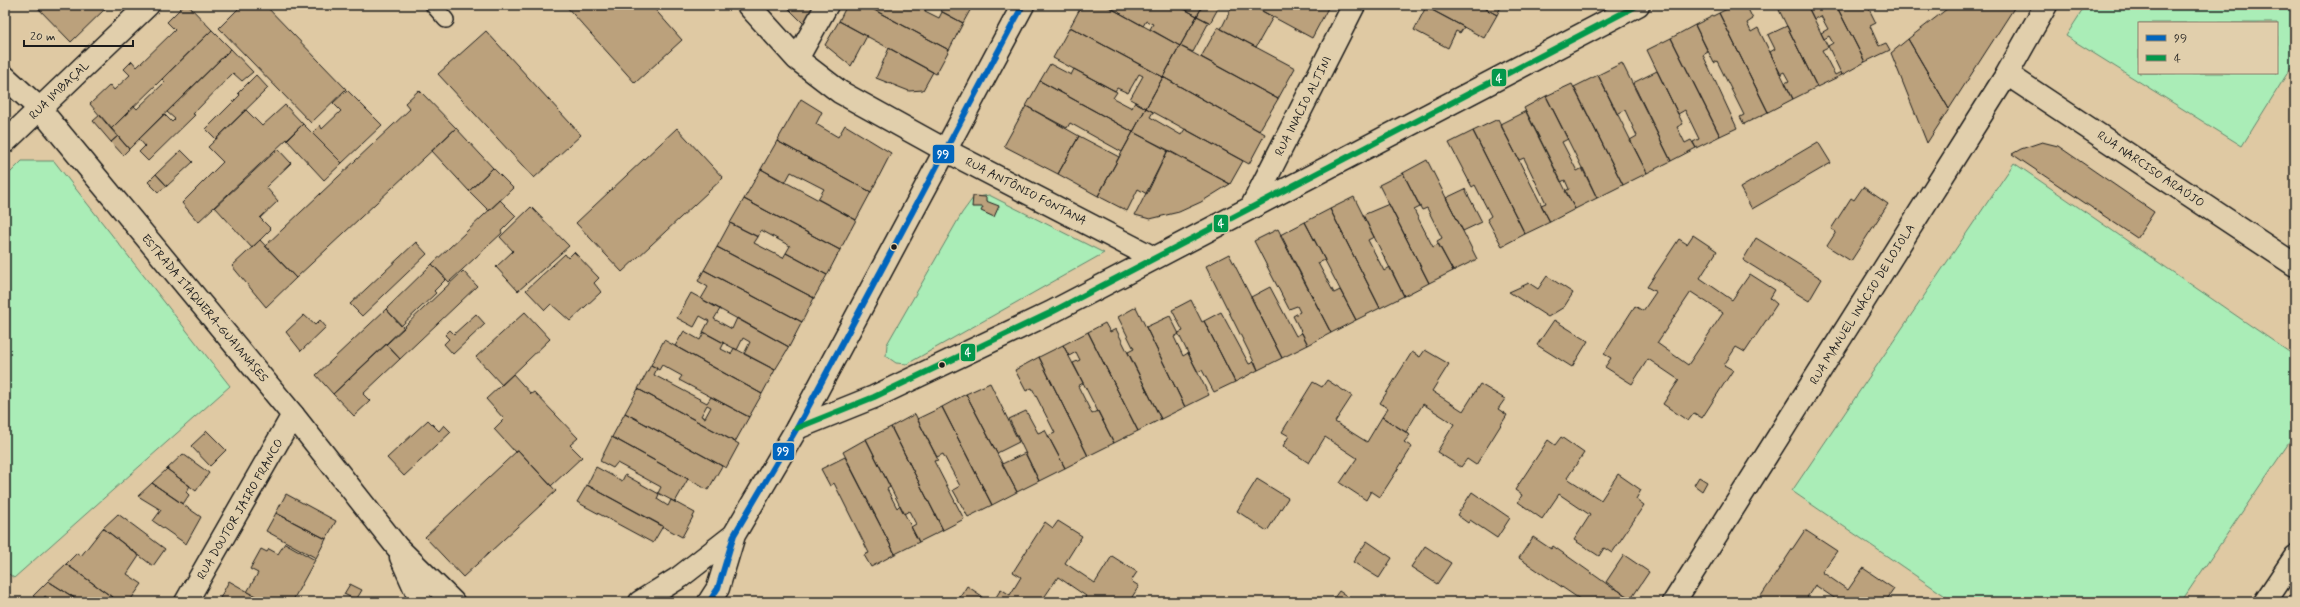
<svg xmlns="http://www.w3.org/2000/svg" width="2300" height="607" font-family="Mynerve,sans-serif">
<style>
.green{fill:#aaedb7;stroke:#63846a;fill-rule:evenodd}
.building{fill:#bba17b;stroke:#1c1c1c;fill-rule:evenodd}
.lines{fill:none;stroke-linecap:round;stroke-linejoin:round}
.service-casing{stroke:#1c1c1c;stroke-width:18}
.minor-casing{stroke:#1c1c1c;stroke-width:25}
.tertiary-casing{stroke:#1c1c1c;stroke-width:25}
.secondary-casing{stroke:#1c1c1c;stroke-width:25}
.service{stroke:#e1cfac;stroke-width:15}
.minor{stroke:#e1cfac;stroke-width:22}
.tertiary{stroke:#e1cfac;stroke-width:22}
.secondary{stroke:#e1cfac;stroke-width:22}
.bus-1-casing{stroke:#e1cfac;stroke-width:9}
.bus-2-casing{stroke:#e1cfac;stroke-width:9}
.bus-1{stroke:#0065bd;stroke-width:6}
.bus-2{stroke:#03984c;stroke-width:6}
.bus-dot{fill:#1c1c1c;stroke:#e1cfac;stroke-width:1.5}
.labels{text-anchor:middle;stroke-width:3;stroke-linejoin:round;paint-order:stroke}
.street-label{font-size:12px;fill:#1c1c1c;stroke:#e1cfac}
.line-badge{stroke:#e1cfac;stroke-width:1.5}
.badge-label{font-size:11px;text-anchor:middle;font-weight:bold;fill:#fff}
</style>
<rect width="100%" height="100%" fill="#dfc9a3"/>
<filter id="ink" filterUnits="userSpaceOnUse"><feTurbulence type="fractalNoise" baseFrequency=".025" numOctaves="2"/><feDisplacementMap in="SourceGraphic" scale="8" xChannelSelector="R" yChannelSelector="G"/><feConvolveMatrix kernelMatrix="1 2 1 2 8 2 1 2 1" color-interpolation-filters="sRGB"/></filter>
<g filter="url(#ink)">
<path class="green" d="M2086,5H2295V61L2242,146L2066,36ZM2139,23H2277V73H2139Z
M22,161H54L230,386L14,578L5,571V178Z
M2014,163L2295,356V434L2181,602H1954L1792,491Z
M989,195L1104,253L907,364L896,363L886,356L887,344L962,213L973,198Z"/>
<path class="building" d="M35,5H109L71,42Z
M184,5H188L212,30L111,129L90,104L110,85L114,90L130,75L124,69L132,61L137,67L175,30L167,22Z
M242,5H265L346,89L311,123L219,28Z
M565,5H651L682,40L635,83Z
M785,5H814L804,24Z
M847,5H865L949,50L936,74L839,21Z
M865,5H929L925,11L939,18L942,12L963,23L949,50Z
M945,5H973L963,23L941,11Z
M1082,5H1105L1180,46L1163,77L1070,27Z
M1105,5H1177L1197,16L1180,46L1150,29L1153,24L1146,21L1143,26Z
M1177,5H1203L1197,16Z
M1203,5H1220L1210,23L1197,16Z
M1233,5H1251L1273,17L1256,47L1221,29Z
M1251,5H1326L1329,6L1312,38Z
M1423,5H1479L1497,15L1484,38Z
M1479,5H1502L1497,15Z
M1735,5H1746L1753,19L1747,23L1751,32L1758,28L1793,99L1768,112L1719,13Z
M1789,5H1799L1800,8L1807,5L1828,47L1822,50L1835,75L1841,72L1842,75L1817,87L1779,10Z
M1807,5H1836L1865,62L1842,75L1828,46L1833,43L1829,36L1824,39L1821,33L1828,29L1821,16L1814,19Z
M1836,5H1867L1876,23L1870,26L1879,46L1886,43L1890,50L1865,62Z
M1952,5H2016L1949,109L1908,39Z
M1426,7L1464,27L1460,33L1456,31L1448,48L1414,30Z
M1719,13L1768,112L1744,124L1740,117L1744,115L1717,61L1714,63L1695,25Z
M1197,16L1209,22L1193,52L1180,46Z
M839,21L867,36L851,66L825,45Z
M1695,25L1708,52L1703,55L1737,128L1720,136L1671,38Z
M1787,26L1817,87L1793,99L1785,83L1789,81L1784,72L1780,74L1770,52L1775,49L1768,35Z
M1070,27L1163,77L1146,108L1130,99L1143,76L1139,74L1128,93L1117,88L1115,91L1053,58Z
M1218,27L1295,68L1278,99L1201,57Z
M212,30L231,49L129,149L111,129L134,106L137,109L165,82L162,79Z
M486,31L581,135L534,178L438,74Z
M1671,38L1720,136L1696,148L1693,142L1699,139L1685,110L1678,114L1647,50Z
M1908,39L1949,109L1927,143L1891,53Z
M1180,46L1278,99L1259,131L1163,77Z
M889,48L933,72L923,90L909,91L876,78Z
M231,49L253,72L242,81L233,73L193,114L195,115L148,161L139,152L145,146L139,139L164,114L172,122L175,119L167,112Z
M1622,63L1671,161L1647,173L1630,140L1637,136L1625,110L1617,114L1598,75Z
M1050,64L1071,75L1074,69L1117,92L1113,98L1132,108L1135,102L1146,108L1133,132L1040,81Z
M1657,71L1683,124L1677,127L1685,143L1691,140L1696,148L1671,161L1633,83Z
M256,75L268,88L216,139L206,129L240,95L238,93Z
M1598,75L1647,173L1623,185L1574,87Z
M1163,77L1265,134L1249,164L1146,108Z
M1040,81L1133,132L1122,152L1070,123L1067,128L1026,106Z
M1572,84L1623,185L1597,198L1546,96Z
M347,90L382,125L342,163L312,133L320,125L322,129L341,111L333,103Z
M419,90L456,128L296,278L265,246L410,109L405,103Z
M1546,96L1568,139L1562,142L1577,171L1583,168L1597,198L1575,209L1565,191L1569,189L1565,180L1561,182L1524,108Z
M801,99L822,112L816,124L838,137L845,125L891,153L871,192L777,141Z
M285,105L303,124L198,222L182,203L223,162L208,147L246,110L262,126Z
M1026,106L1079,136L1058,174L1004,146Z
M1146,108L1153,112L1150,117L1181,135L1185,129L1243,161L1230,184L1133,132Z
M1526,111L1575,209L1550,222L1541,205L1546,203L1524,158L1519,160L1500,124Z
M100,115L118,136L111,142L93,121Z
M1498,119L1550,222L1525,234L1473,131Z
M303,124L342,163L324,180L287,140Z
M456,128L493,168L469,191L432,151Z
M677,128L723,178L622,272L576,223Z
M1473,131L1525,234L1502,246L1487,219L1491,216L1475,185L1472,187L1449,143Z
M1133,132L1168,150L1147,194L1138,189L1127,211L1098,196Z
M118,136L129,149L123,155L111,142Z
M1079,136L1119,157L1098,196L1058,174Z
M777,141L871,192L856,220L818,199L824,189L791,172L785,183L761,169Z
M1818,142L1831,163L1752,209L1740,188Z
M2042,142L2058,146L2154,212L2137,238L2012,154L2021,149Z
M278,149L291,163L266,187L278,201L260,218L271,229L252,248L215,207Z
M181,150L193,162L167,186L156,174Z
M1168,150L1230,184L1201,202L1179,212L1150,219L1135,215Z
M1427,160L1477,259L1453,271L1437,241L1442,238L1427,208L1422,210L1403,173Z
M493,168L513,188L489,211L469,191Z
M761,169L856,220L840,250L744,199Z
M1403,173L1420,207L1414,210L1433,247L1438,244L1453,271L1429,283L1379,185Z
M156,174L167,186L158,192L148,182Z
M1863,187L1888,204L1851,261L1827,246L1836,232L1831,229L1851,198L1854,200Z
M1465,189L1482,222L1463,231L1446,198Z
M973,196L986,197V201L999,206L994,217L981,211L983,207H972Z
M1354,197L1374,237L1368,240L1384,271L1390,267L1404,296L1380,308L1330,209Z
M744,199L840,250L827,275L786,253L790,246L761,230L758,237L730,223Z
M500,200L516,216L501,231L502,233L449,282L432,264Z
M1389,204L1429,283L1404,296L1363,215Z
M531,207L569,246L518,291L496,267L513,251L500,237Z
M1330,209L1380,308L1356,320L1305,222Z
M1305,222L1325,260L1318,263L1334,293L1340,290L1356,320L1331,333L1280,235Z
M730,223L758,237L754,243L783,258L786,253L827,275L814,298L717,247Z
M1278,229L1331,333L1308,345L1293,316L1300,312L1297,306L1289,309L1254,241Z
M1693,235L1717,251L1700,278L1732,300L1750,274L1775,290L1770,298L1777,304L1745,352L1736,347L1724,365L1733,370L1702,418L1694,413L1688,421L1663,404L1679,380L1648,359L1632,384L1605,367L1611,358L1604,354L1635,306L1643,311L1656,292L1647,287L1679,239L1687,244ZM1691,292L1723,313L1688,365L1657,343Z
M1756,238L1822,279L1809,301L1743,260Z
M260,240L296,278L266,307L232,266Z
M416,242L427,254L362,316L350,304Z
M717,247L814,298L802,322L704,270Z
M574,252L599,278L594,283L601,292L570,321L551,304L545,310L526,290L565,254L568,258Z
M1229,254L1282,358L1258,370L1206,266Z
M432,264L446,279L434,291L436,293L401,326L386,309Z
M704,270L802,322L789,347L701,299L708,287L698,281Z
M463,271L477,286L400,359L386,344Z
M1547,276L1573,293L1564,307L1548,317L1509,292L1529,283L1538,289Z
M1270,287L1296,336L1302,333L1308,345L1282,358L1251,297Z
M691,293L720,309L714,319L732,329L737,318L789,347L775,370L744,354L750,342L743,338L737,350L703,332L709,321L700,316L694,327L677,318Z
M1191,300L1202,322L1204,321L1235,382L1214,392L1202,370L1198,372L1188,353L1178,333L1183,331L1172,310Z
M1136,307L1185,407L1161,419L1128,352L1134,349L1118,317Z
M386,309L404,328L333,394L316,375Z
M525,312L550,339L502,385L476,357Z
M1221,312L1249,364L1255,362L1258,370L1235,382L1204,321Z
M476,314L485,324L453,354L444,344L449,339L445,335L450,330L454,334Z
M304,315L315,325L320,320L326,327L301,351L286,332Z
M1170,316L1179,334L1174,337L1183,356L1188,353L1209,395L1185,407L1146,327Z
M1554,320L1588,341L1572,367L1537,345Z
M1105,323L1110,332L1116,329L1161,419L1138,431L1088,332Z
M684,331L700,340L704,332L724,343L721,349L731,354L734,348L775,370L762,394L675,346Z
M1088,332L1138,431L1114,443L1073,363L1080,360L1076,352L1069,356L1063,345Z
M664,340L762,394L749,417L679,380L682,376L662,365L659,370L651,365Z
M386,344L400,359L363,394L370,401L354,416L333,394Z
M1063,345L1083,383L1078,386L1092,414L1098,411L1114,443L1088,456L1039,357Z
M1425,350L1449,364L1432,391L1463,411L1480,384L1505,399L1498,409L1507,415L1476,465L1467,459L1461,467L1437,452L1454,424L1423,404L1406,432L1382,417L1388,408L1380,403L1412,352L1420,357Z
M1039,357L1088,456L1065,468L1048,436L1055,433L1032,388L1026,391L1015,370Z
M651,365L657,368L654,375L707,403L711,397L749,417L735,442L638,389ZM707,405L711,407L705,418L701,416Z
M513,374L531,394L534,392L578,438L570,445L582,457L551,486L518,450L515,452L494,429L504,419L486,399Z
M1327,380L1352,396L1335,422L1367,442L1382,417L1410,435L1404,442L1412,447L1380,497L1371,491L1366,500L1340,483L1357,458L1325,437L1309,463L1283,446L1289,436L1282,432L1313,382L1322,387Z
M990,383L1019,442L997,453L966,394Z
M638,389L739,444L726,468L625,413Z
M966,394L1017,492L992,505L942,407Z
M942,407L992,505L968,517L953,490L960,486L943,454L937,457L917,419Z
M1026,411L1038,433L1045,430L1065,468L1039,481L1009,419Z
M625,413L722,466L708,490L612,437Z
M915,414L938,460L934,461L964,519L943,530L891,427Z
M428,420L439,431L444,425L451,432L404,476L387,458Z
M891,427L943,530L919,542L911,527L916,524L909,511L904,514L866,439Z
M207,431L226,450L210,466L191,446Z
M612,437L688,479L675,502L658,493L661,487L617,463L613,468L600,461Z
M1561,437L1584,453L1567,478L1601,500L1618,474L1641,490L1636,499L1644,505L1612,553L1604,548L1599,556L1574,540L1590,515L1559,494L1542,519L1518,502L1522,495L1515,490L1548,440L1555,445Z
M866,439L890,487L887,489L897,508L900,505L919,542L895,554L843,452Z
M518,450L556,491L463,577L425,537Z
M1025,453L1039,481L1017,492L1002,464Z
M183,454L209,473L196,491L167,469Z
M845,457L895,554L871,567L864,555L869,553L834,483L830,486L821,469Z
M596,467L622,481L625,475L659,494L657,499L668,506L671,500L695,513L682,537L587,485Z
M167,469L190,486L186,492L189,495L183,504L152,483Z
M1699,477L1707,482L1702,491L1694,485Z
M1257,479L1288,498L1267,531L1237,511Z
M152,483L201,517L186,544L153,521L161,510L138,496Z
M587,485L663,526L653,543L577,502Z
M1472,492L1510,518L1497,538L1470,520L1468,523L1457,515Z
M286,494L336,521L326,539L276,513Z
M276,513L326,539L316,558L266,531Z
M118,514L165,549L153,566L103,528Z
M1058,521L1082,536L1065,563L1095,583L1112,556L1137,572L1131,581L1139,586L1129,602H1082L1086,596L1058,577L1041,602H993L1001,589L1010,595L1021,577L1013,572L1045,522L1053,528Z
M103,528L139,556L127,574L142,584L129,602H119L66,564L77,553L81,556Z
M1805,530L1837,551L1822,572L1848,590L1863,568L1894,589L1885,602H1840L1815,585L1804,602H1757Z
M1533,537L1551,549L1553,546L1614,589L1615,588L1631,599L1629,602H1584L1519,558Z
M1367,541L1392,558L1379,578L1353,562Z
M285,543L315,560L292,602H266L247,592L258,573L250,569L261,549L267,552L269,549L278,554Z
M1425,546L1451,563L1437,584L1411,567Z
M1624,555L1649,572L1631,599L1606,582Z
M66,564L119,602H81L48,581Z
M48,581L81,602H52L45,596L41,602L33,596Z
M229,581L259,598L256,602H228L220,598Z
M350,584L362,590L356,600L344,594Z
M967,586L982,596L978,602H957Z
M1339,591L1356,602H1331Z"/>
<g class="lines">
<defs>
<path id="service" d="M433,5L446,20"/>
<path id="minor" d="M748,5L797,59L840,92L945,150L1154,258
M797,59L827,5
M2007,74L2295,265
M5,142L148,5
M1252,206L1354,5
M797,428L874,397L1050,313L1638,5
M186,602L293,415
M1674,602L2007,74L2046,5
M2265,602L2295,557"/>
<path id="tertiary" d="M640,602L680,577L734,535
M709,602L718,588L734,535L797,428L1023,5"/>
<path id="secondary" d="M5,77L40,109L293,415L397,547L453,602
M401,557L421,602"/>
</defs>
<use href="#service" class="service-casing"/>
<use href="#minor" class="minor-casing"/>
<use href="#tertiary" class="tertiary-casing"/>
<use href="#secondary" class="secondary-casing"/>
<use href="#service" class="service"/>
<use href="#minor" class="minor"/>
<use href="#tertiary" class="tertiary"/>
<use href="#secondary" class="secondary"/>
<defs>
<path id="bus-1" d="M709,602L718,588L734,535L797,428L1023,5"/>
<path id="bus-2" d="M797,428L874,397L1050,313L1638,5"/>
</defs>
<use href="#bus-1" class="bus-1-casing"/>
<use href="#bus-2" class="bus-2-casing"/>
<use href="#bus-1" class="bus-1"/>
<use href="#bus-2" class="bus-2"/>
</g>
</g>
<g class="bus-dot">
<circle cx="894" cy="247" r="3.5"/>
<circle cx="942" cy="365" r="3.5"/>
</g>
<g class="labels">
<g class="street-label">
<text transform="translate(59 90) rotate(-44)" y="4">RUA IMBAÇAL</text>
<text transform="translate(1303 106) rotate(-63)" y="4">RUA INACIO ALTINI</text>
<text transform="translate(2151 169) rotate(34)" y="4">RUA NARCISO ARAÚJO</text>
<text transform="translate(1026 191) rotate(27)" y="4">RUA ANTÔNIO FONTANA</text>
<text transform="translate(1862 304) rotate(-58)" y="4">RUA MANUEL INÁCIO DE LOIOLA</text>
<text transform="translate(205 308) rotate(50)" y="4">ESTRADA ITAQUERA-GUAIANASES</text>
<text transform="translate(240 509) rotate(-60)" y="4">RUA DOUTOR JAIRO FRANCO</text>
</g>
</g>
<g class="line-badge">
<rect x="1491" y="68" width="16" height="19" rx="4" fill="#03984c"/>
<rect x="932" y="144" width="23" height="20" rx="4" fill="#0065bd"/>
<rect x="1213" y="214" width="16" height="19" rx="4" fill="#03984c"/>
<rect x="960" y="343" width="16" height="19" rx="4" fill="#03984c"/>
<rect x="772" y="442" width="23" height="19" rx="4" fill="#0065bd"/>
</g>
<g class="badge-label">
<text x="1499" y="82">4</text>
<text x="943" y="158">99</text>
<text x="1221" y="227">4</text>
<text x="968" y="356">4</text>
<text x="783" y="455">99</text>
</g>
<rect width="2300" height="607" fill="none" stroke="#e1cfac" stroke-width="20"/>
<rect x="10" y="10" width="2280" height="587" fill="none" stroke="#1c1c1c" stroke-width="1.5" filter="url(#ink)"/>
<rect x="2138" y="22" width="140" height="52" fill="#e1cfac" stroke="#928772"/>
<rect x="2146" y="35" width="20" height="6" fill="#0065bd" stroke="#928772"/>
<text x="2174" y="42" font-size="12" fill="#1c1c1c">99</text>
<rect x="2146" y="55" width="20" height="6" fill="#03984c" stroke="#928772"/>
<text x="2174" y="62" font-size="12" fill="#1c1c1c">4</text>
<path d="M24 40v6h109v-6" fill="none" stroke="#1c1c1c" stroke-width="2"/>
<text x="30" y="40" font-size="12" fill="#1c1c1c" stroke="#e1cfac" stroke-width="3" paint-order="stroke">20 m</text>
</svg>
